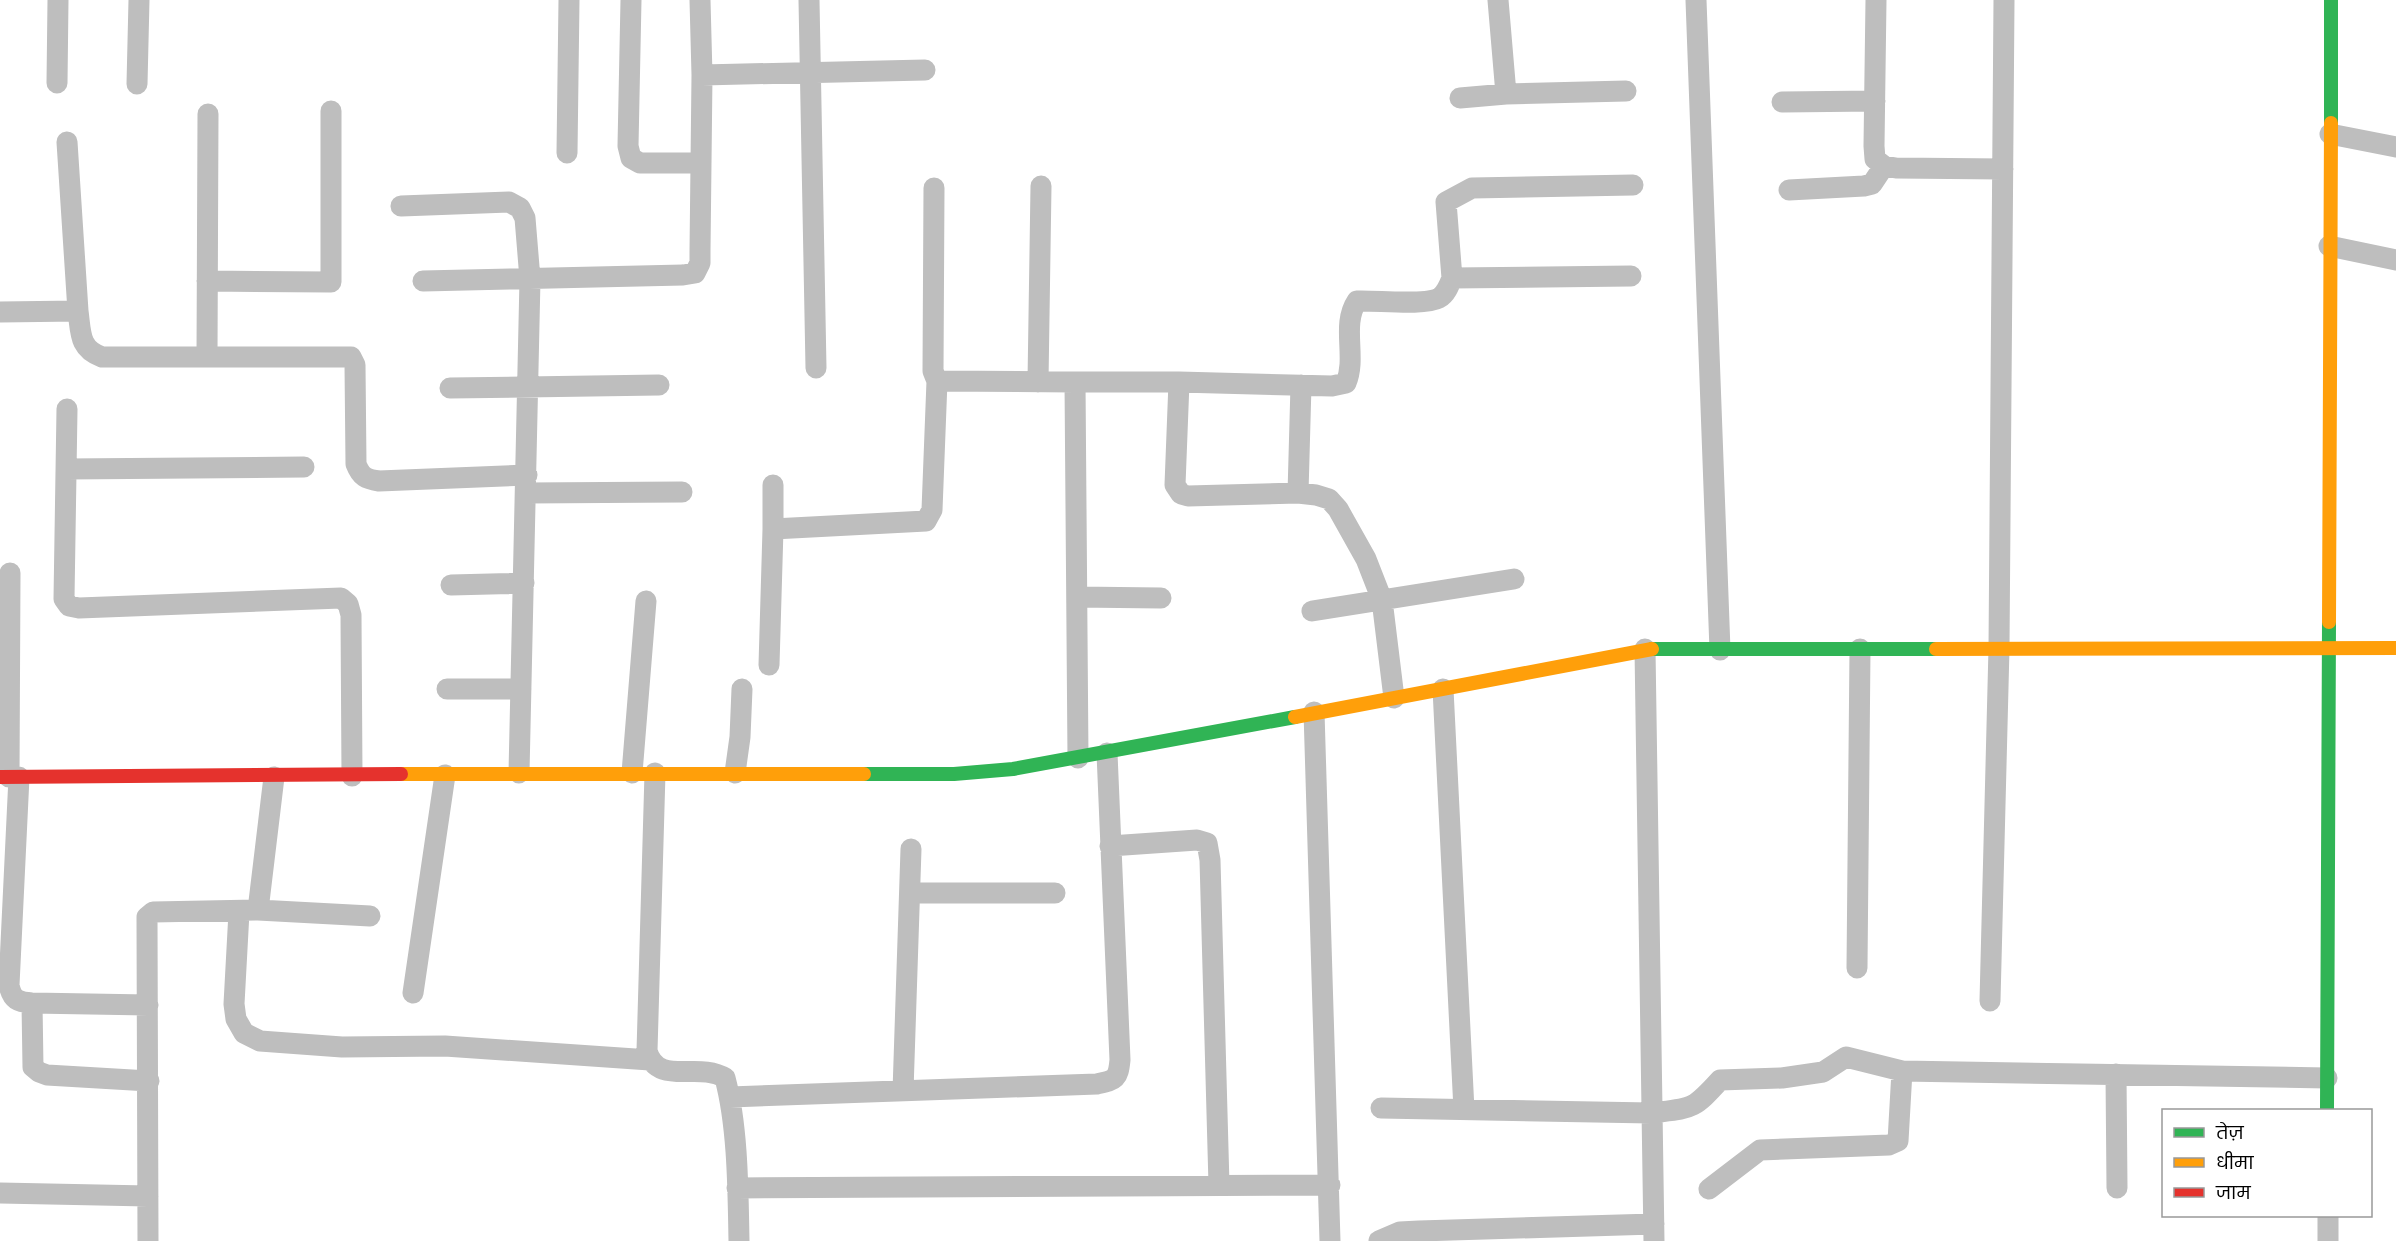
<svg xmlns="http://www.w3.org/2000/svg" width="2396" height="1241" font-family="Poppins,'Noto Sans Devanagari',sans-serif">
<style>
.lines{fill:none;stroke-linecap:round;stroke-linejoin:round}
.street{stroke:#bebebe;stroke-width:21}
.fast{stroke:#30b455;stroke-width:14}
.slow{stroke:#ff9f0a;stroke-width:14}
.jam{stroke:#e5322d;stroke-width:14}
</style>
<rect width="100%" height="100%" fill="#fff"/>
<g class="lines">
<path class="street" d="M631,0L628,146L631,158L640,163H701
M809,0L816,368
M1498,0L1506,94
M1696,0L1720,650
M1876,0L1874,146L1875,159L1884,166L1896,168L2003,169
M702,75L925,70
M57,83L58,0
M137,84L139,0
M1460,98L1506,94L1626,91
M1782,102L1875,101
M2330,134L2396,147
M67,142L78,311
M567,153L569,0
M934,188L933,371L937,381L1075,382
M1789,190L1864,186L1872,184L1884,166
M401,206L509,202L520,208L525,218L530,279L519,773
M2329,246L2396,260
M1452,278L1631,276
M207,281L331,282V111
M423,281L683,275L695,273L700,263V251L702,75L700,0
M0,312L78,311C81,333 79,349 102,357H351L355,365L356,464C361,477 366,479 379,481L527,475
M207,356L208,114
M1038,382L1041,186
M450,388L659,385
M67,409L64,599L69,606L79,608L341,598L348,604L351,615L352,776
M66,469L304,467
M773,485V529
M526,493L682,492
M1298,493L1301,385
M451,585L524,583
M1077,597L1161,598
M1312,611L1514,579
M1645,649L1654,1241
M769,665L773,529L926,521L932,510L937,381
M447,689H521
M1443,689L1464,1110
M1394,698L1382,600L1366,559L1338,509L1329,499L1316,495L1298,493L1188,496L1181,494L1175,485L1179,382L1332,386L1346,383C1357,357 1341,325 1357,301C1376,300 1424,306 1439,298C1446,294 1449,286 1452,278L1446,202L1472,188L1633,185
M1314,712L1330,1241
M1078,758L1075,382H1179
M632,773L646,601
M655,773L647,1051C658,1087 698,1061 725,1078C738,1127 738,1190 739,1241
M735,773L740,737L742,689
M9,777L10,573
M19,777L9,985C12,1000 18,1002 32,1003L148,1005
M274,777L258,910L370,916
M1110,846L1197,840L1207,843L1210,860L1219,1185
M910,893H1055
M239,912L234,1004L236,1019L244,1033L260,1041L342,1047L445,1046L650,1060
M1857,968L1860,649
M413,993L445,775
M1990,1001L1999,648L2004,0
M32,1003L33,1067L39,1072L47,1075L149,1081
M2116,1074L2117,1188
M903,1091L911,849
M730,1097L1097,1084C1115,1080 1118,1080 1120,1060L1107,753
M1381,1108L1651,1113C1692,1108 1692,1111 1720,1080L1782,1078L1823,1072L1846,1057L1902,1071L2327,1078
M737,1188L1330,1185
M1709,1189L1760,1150L1889,1145L1898,1141L1902,1071
M0,1193L148,1196
M2328,1216V1241
M148,1241L147,917L153,912L258,910
M1379,1241L1400,1232L1419,1231L1654,1224"/>
<path class="fast" d="M2331,123V0
M1652,649H1936
M864,774H954L1013,769L1295,717
M2327,1110L2329,622"/>
<path class="slow" d="M2329,622L2331,123
M1936,649L2396,648
M1295,717L1652,649
M401,774H864"/>
<path class="jam" d="M0,777L401,774"/>
</g>
<rect x="2162" y="1109" width="210" height="108" fill="#ffffff" stroke="#999999" stroke-width="1.5"/>
<rect x="2174" y="1128" width="30" height="9" fill="#30b455" stroke="#999999" stroke-width="1.5"/>
<text x="2216" y="1139" font-size="18" fill="#000000">तेज़</text>
<rect x="2174" y="1158" width="30" height="9" fill="#ff9f0a" stroke="#999999" stroke-width="1.5"/>
<text x="2216" y="1169" font-size="18" fill="#000000">धीमा</text>
<rect x="2174" y="1188" width="30" height="9" fill="#e5322d" stroke="#999999" stroke-width="1.5"/>
<text x="2216" y="1199" font-size="18" fill="#000000">जाम</text>
</svg>
